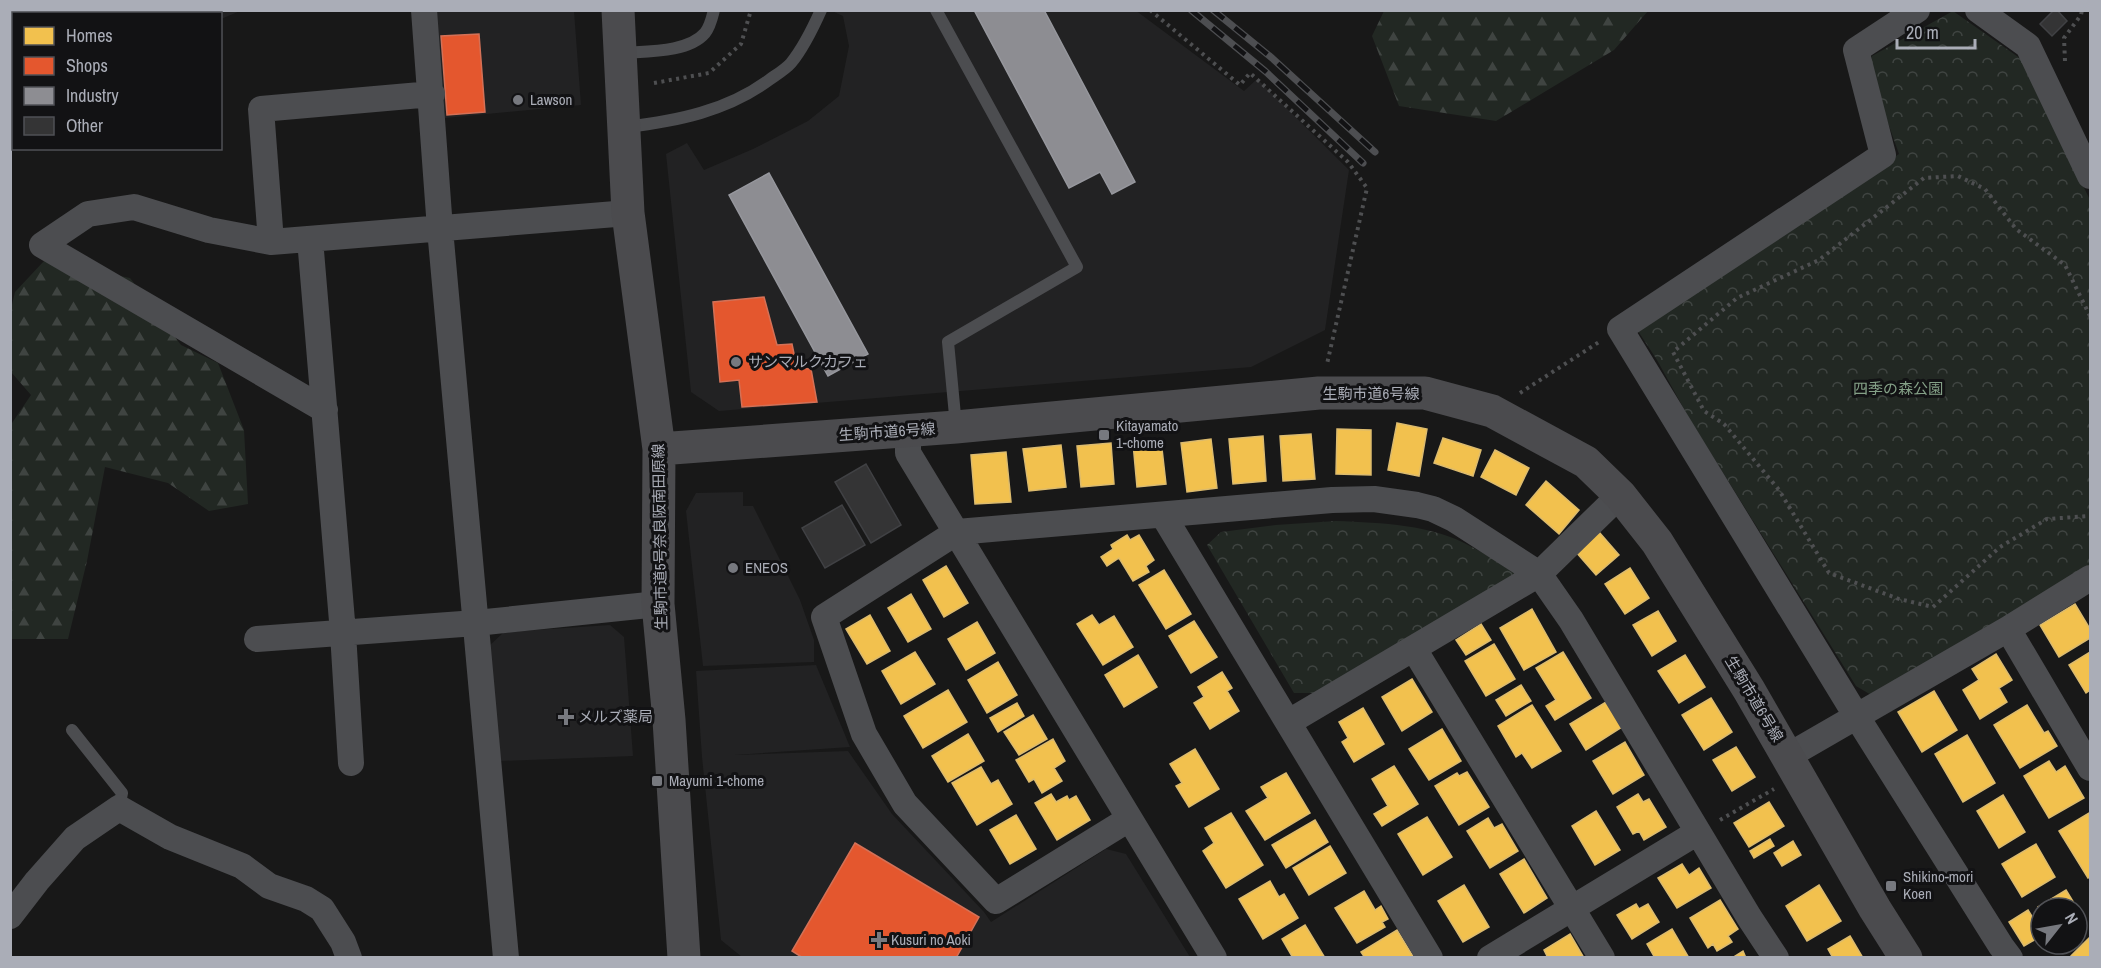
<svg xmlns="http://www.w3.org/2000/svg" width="2101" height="968" font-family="'Archivo Narrow','Noto Sans JP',sans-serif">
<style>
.built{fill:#222223}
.forest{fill:url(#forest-firs)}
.park{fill:url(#park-crowns)}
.homes{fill:#f2c14e;stroke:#dcbb6e;stroke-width:1.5}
.shops{fill:#e4572e;stroke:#d37157;stroke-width:1.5}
.industry{fill:#8d8d92;stroke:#96979d;stroke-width:1.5}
.building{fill:#343435;stroke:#404144;stroke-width:1.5}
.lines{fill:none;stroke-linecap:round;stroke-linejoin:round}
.path{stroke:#4e4f51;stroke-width:4;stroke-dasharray:3 4.5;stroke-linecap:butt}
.lane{stroke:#4c4d50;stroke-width:12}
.street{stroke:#4c4d50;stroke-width:26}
.secondary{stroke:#4b4b4e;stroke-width:33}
.rail-casing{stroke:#4d4e51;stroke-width:7}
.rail{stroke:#121214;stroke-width:4.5;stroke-dasharray:14;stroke-linecap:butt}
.poi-dot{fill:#77797f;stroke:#121214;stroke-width:2}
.labels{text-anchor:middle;stroke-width:6;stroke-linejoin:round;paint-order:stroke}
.poi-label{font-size:15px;fill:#aaadb7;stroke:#121214;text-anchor:start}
.park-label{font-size:15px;fill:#84a087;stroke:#121214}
.street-label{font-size:15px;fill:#aaadb7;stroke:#121214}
</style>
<defs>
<pattern id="forest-firs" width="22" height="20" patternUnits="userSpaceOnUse" patternTransform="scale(1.5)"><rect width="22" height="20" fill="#222823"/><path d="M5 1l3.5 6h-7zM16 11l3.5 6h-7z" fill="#3f4441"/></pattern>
<pattern id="park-crowns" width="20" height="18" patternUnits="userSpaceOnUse" patternTransform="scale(1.5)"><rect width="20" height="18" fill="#222823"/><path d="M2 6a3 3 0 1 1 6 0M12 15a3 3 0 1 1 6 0" fill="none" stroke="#3f4441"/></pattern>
</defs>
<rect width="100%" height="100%" fill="#181818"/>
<path class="built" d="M1135,10L1244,91L1257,79L1349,170L1325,330L1251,367L719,411L691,392L666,154L687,143L704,170L753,149L808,121L839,96L849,46L843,16L832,11Z
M11,11H240L221,19L220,14H14V118L11,119Z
M436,11H574L581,105L445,118Z
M743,492V506H753L800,600L814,640V662L703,666L686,511L696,493Z
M610,625L624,637L633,756L499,761L489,646L504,632Z
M816,665L850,747L735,755L848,751L892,814L984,912L991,922L1106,849L1126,854L1190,957H742L721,940L702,757L696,671Z"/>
<path class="forest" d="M1384,11V10L1648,11L1614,50L1496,121L1399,106L1372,36Z
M44,261L130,278L181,345L218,363L244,430L248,504L209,511L168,483L105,467L87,561L68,639H11L10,426L31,395L11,372V309L15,292Z"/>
<path class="park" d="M1953,11L2021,59L2090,200V567L1873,696L1856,686L1689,418L1657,360L1638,331L1899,154L1869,69L1872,56Z
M1336,521C1382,523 1431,524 1472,547C1488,555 1503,566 1519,576L1321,693H1294L1207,545L1221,532L1276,525Z"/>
<path class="homes" d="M1397,423L1427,429L1419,476L1388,470Z
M1337,429L1371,430V475L1336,474Z
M1311,434L1315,479L1283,481L1280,436Z
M1263,436L1266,481L1233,484L1229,439Z
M1443,438L1481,450L1473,476L1434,463Z
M1211,439L1217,488L1187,492L1181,443Z
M1161,440L1166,484L1137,487L1133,443Z
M1111,443L1114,484L1081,487L1077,446Z
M1061,445L1066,487L1029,491L1023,449Z
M1495,450L1529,468L1516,495L1481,477Z
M1006,452L1011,502L975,504L971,455Z
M1546,481L1579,510L1559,534L1526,505Z
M1599,532L1619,555L1596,575L1576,552Z
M1127,535L1130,540L1139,535L1154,560L1146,566L1149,572L1133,581L1119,558L1107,566L1101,557L1113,549L1111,545Z
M946,566L968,603L944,617L923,580Z
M1630,568L1649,598L1625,614L1605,584Z
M1164,570L1191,614L1166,629L1139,585Z
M911,594L931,629L908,642L888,608Z
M2075,604L2090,629V638L2059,657L2040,625Z
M1532,609L1556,652L1524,670L1500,628Z
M1658,611L1676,641L1652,656L1633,625Z
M870,615L890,651L867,664L846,629Z
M1092,615L1099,625L1114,616L1133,647L1103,665L1077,624Z
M1194,621L1217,657L1191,673L1169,636Z
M977,622L995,653L966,670L948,639Z
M1481,624L1491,640L1466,655L1456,640Z
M1494,644L1515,679L1486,696L1465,661Z
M915,652L935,684L901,704L882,671Z
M1563,652L1591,698L1555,720L1546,706L1556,700L1536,668Z
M2090,652V690L2086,693L2069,665Z
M1996,654L2012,680L1999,688L2007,702L1980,719L1963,690L1979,680L1972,669Z
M1138,655L1157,687L1124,707L1105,675Z
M1685,655L1705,687L1679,703L1658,671Z
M998,662L1017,695L987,713L968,680Z
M1222,672L1232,688L1227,691L1239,711L1210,729L1194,703L1204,697L1198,687Z
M1412,679L1432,712L1402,731L1382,697Z
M1521,685L1531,701L1506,716L1496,700Z
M948,690L967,722L923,748L904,716Z
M1934,691L1957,730L1922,752L1898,712Z
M1711,698L1732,732L1704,750L1682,715Z
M1606,702L1622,727L1586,750L1570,724Z
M1017,703L1024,716L998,732L990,718Z
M1532,705L1561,751L1532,768L1522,753L1516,757L1498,726Z
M2027,705L2044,733L2048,731L2057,746L2020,768L1994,725Z
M1363,708L1384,744L1354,762L1342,742L1348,738L1339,722Z
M1033,715L1047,739L1019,755L1004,732Z
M1442,729L1461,761L1429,780L1409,749Z
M968,734L984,761L948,782L932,756Z
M1967,735L1995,783L1963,802L1935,754Z
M1053,739L1065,761L1054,768L1062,781L1042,793L1034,779L1029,782L1016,760Z
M1625,742L1644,775L1613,794L1593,761Z
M1736,747L1755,777L1732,791L1713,760Z
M1195,749L1219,789L1189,807L1176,786L1182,783L1170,764Z
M2049,761L2056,772L2065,766L2084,798L2049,818L2024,776Z
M1394,766L1418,804L1382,826L1374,814L1388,806L1372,779Z
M981,767L991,784L998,780L1012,804L977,825L952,783Z
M1467,772L1489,807L1459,825L1435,786L1457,773L1459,776Z
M1286,773L1310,813L1265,840L1246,811L1268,798L1261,787Z
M1051,794L1056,802L1067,796L1069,800L1076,796L1090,820L1057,840L1035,803Z
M1638,794L1643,802L1649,799L1666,827L1644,840L1639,831L1633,834L1617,807Z
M2003,795L2025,832L1999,848L1977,811Z
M1769,802L1784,826L1749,847L1734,823Z
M1596,811L1620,850L1595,865L1572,826Z
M1231,813L1263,865L1226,888L1203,851L1214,843L1205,828Z
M2089,813L2090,877L2088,878L2059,831Z
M1016,815L1036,849L1010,864L990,830Z
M1427,817L1452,857L1423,875L1398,834Z
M1488,818L1494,828L1502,824L1518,851L1490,868L1467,831Z
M1315,820L1328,842L1286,868L1272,845Z
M1770,839L1774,846L1754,858L1750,851Z
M1793,841L1801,855L1782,866L1774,853Z
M2036,844L2055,877L2022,897L2002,864Z
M1330,846L1346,873L1309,895L1293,868Z
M1524,859L1547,898L1524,913L1500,874Z
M1682,864L1689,875L1699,868L1711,888L1677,908L1658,878Z
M1270,881L1279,897L1284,894L1298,918L1263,939L1239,899Z
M1464,885L1489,927L1463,942L1438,901Z
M1819,885L1841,921L1807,941L1786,906Z
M2066,890L2077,908H2041V911L2038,907Z
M1364,891L1375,910L1381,906L1388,919L1382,922L1385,927L1357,943L1335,908Z
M1720,900L1738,929L1728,936L1732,942L1717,951L1713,944L1708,948L1690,918Z
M1636,904L1639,909L1648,904L1659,922L1632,939L1617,915Z
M2077,909L2086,923L2077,929Z
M2028,910L2041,931V936L2024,946L2009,922Z
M1305,925L1325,958H1293L1282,939Z
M1672,929L1689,958H1655L1647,944Z
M1397,930L1414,958H1365L1361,952Z
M1570,934L1584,958H1548L1544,950Z
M1850,936L1863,958H1833L1828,949Z
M2090,937V958H2072L2071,956Z
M1743,951L1746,958H1732Z"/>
<path class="shops" d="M10,10H160L155,14H14V96L10,97Z
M479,34L485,112L447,115L441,36Z
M764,297L777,345L792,344L797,368L811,369L817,402L742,407L739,380L720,382L713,302Z
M855,843L979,917L956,958H803L792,951Z"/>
<path class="industry" d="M974,10H1044L1135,182L1112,194L1100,172L1069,188Z
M769,173L868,354L828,376L729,195Z"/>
<path class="building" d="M2054,10H2057L2067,21L2052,36L2040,24Z
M866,464L901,525L871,543L835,482Z
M842,505L865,545L825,568L802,528Z"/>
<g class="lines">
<path class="path" d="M1150,10L1240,85L1250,73L1348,162L1367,188L1327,364
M2065,61L2064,38L2081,15L2082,10
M654,83L709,73L741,44L751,10
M2090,316L2065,265L2016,229L1985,189L1958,176L1924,178L1819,260L1737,298L1673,352L1704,411L1724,424L1779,490L1829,573L1899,599L1933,607L2000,547L2047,519L2090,516
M1520,393L1599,342
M1720,820L1774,789"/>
<path class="lane" d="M936,10L1077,267L948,342L956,426
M622,53C645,51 688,53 705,33C710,27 712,18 714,10
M626,127C677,121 727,111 769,80C776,75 786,69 791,63C804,47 813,28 821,10
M72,730L122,793L119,808"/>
<path class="street" d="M424,10L440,229L506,958
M1917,10L1856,50L1883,155L1620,329L1857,717L2001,946L2010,958
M1978,10L2028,46L2090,176
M310,239L343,633L351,763
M271,242L261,109L432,94
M325,410L42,245L88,214L134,207L209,230L271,242L628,213
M908,430V453L1214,958
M1163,515L1430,958
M2008,629L2090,768
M257,639L476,623L658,604
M1414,649L1602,958
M1289,722L1539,574L1620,495
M1788,756L2008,629L2090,578
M1129,819L996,901L905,804L864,734L824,617L957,532L1332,500L1374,499L1417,505L1433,509L1454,519L1539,574L1571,620L1749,917L1776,958
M10,916L37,881L75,838L119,808L170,837L242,866L269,886L306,899L322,909L343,942L349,958
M1490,958L1698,832"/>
<path class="secondary" d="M618,10L628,213L659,449L658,604L669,720L684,958
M659,449L956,427L1319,393H1425L1492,411L1586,462L1620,495L1657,542L1749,690L1875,909L1906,958"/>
<defs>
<path id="rail" d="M1191,10L1265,71L1363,163
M1213,10L1272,58L1375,152"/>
</defs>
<use href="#rail" class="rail-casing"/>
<use href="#rail" class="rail"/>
</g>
<g class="poi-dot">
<circle cx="518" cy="100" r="6"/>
<circle cx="736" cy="362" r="6"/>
<rect x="1098" y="429" width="12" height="12" rx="3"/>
<circle cx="733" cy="568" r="6"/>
<path d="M563 708h6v6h6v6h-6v6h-6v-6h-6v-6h6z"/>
<rect x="651" y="775" width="12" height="12" rx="3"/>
<rect x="1885" y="880" width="12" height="12" rx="3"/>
<path d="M876 931h6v6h6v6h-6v6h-6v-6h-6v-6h6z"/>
</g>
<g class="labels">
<g class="poi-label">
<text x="530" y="105">Lawson</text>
<text x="748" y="367">サンマルクカフェ</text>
<text x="1116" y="431">Kitayamato<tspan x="1116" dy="17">1-chome</tspan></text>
<text x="745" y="573">ENEOS</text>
<text x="578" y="722">メルズ薬局</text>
<text x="669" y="786">Mayumi 1-chome</text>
<text x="1903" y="882">Shikino-mori<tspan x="1903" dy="17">Koen</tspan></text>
<text x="891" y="945">Kusuri no Aoki</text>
</g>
<g class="park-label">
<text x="1898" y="394">四季の森公園</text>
</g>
<g class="street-label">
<text x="1371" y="399">生駒市道6号線</text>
<text transform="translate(887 432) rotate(-4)" y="5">生駒市道6号線</text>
<text transform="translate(660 537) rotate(-91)" y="5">生駒市道5号奈良阪南田原線</text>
<text transform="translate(1754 699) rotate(59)" y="5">生駒市道6号線</text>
</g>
</g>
<rect width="2101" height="968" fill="none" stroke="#aaadb7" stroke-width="24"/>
<rect x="12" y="12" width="210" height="138" fill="#121214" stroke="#4f5055" stroke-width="1.5"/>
<rect x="24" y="27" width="30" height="18" fill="#f2c14e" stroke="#4f5055" stroke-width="1.5"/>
<text x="66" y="42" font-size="18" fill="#aaadb7">Homes</text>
<rect x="24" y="57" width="30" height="18" fill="#e4572e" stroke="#4f5055" stroke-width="1.5"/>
<text x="66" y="72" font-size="18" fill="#aaadb7">Shops</text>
<rect x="24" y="87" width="30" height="18" fill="#8d8d92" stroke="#4f5055" stroke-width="1.5"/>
<text x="66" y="102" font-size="18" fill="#aaadb7">Industry</text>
<rect x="24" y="117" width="30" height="18" fill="#343435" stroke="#4f5055" stroke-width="1.5"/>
<text x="66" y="132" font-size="18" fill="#aaadb7">Other</text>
<g transform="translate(2059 926) rotate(59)"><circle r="28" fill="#121214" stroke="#4f5055" stroke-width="1.5"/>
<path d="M0-4.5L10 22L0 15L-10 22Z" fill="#77797f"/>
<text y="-9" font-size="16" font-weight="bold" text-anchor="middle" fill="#aaadb7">N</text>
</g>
<path d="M1897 39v9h78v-9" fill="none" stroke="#aaadb7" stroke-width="3"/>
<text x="1906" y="39" font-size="18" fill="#aaadb7" stroke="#121214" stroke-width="4.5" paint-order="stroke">20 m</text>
</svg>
